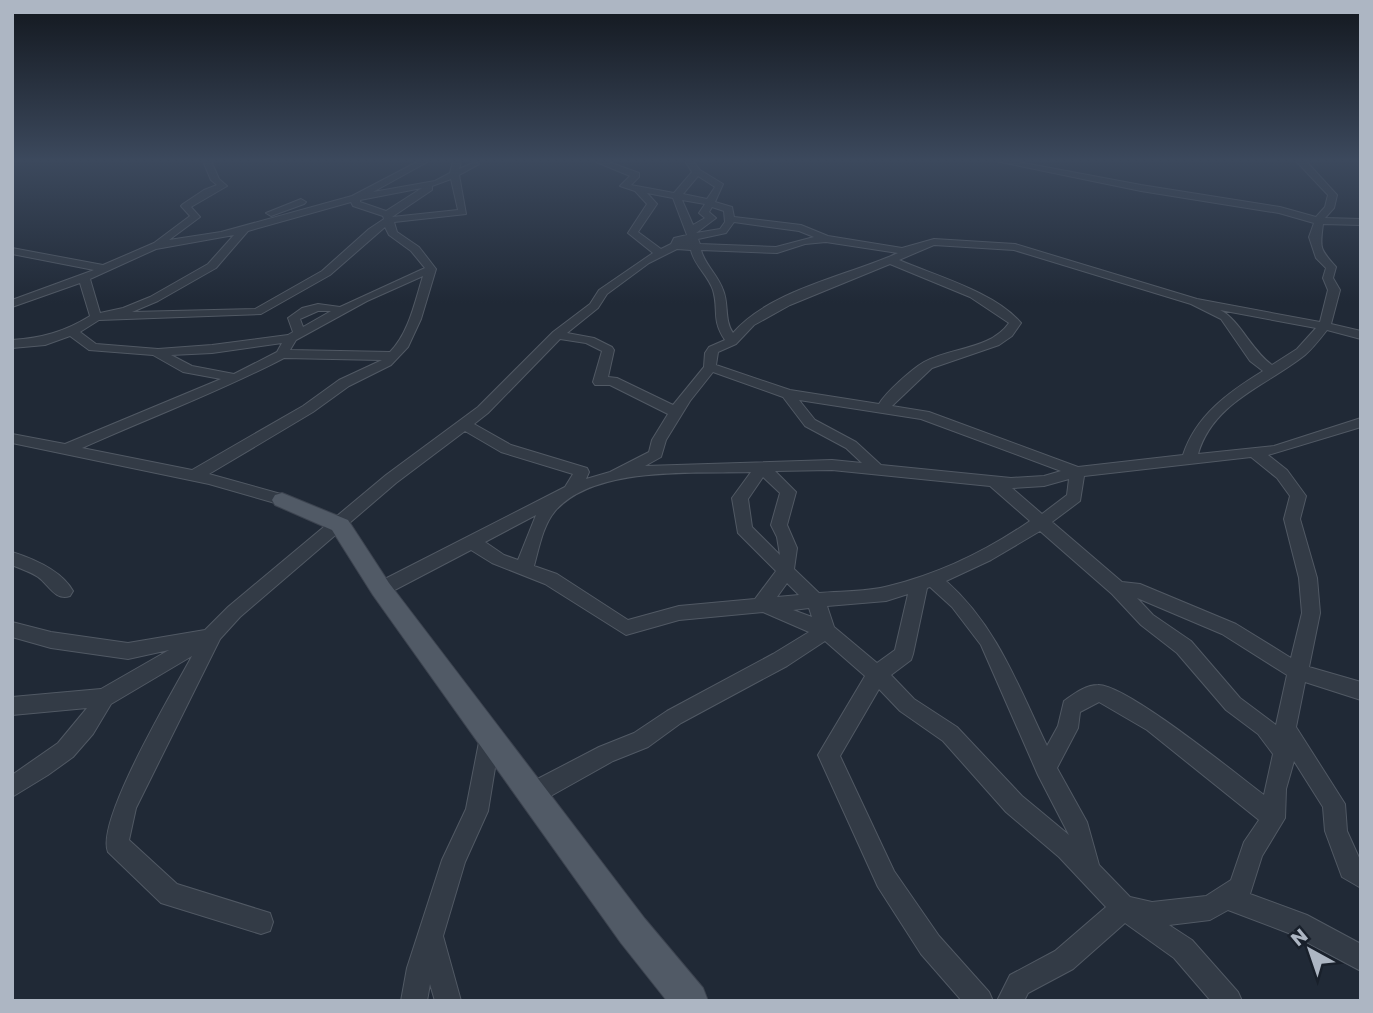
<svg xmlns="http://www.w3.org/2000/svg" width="1373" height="1013" font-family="Poppins,sans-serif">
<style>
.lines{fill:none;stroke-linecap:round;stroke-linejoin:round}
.minor-casing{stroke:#515964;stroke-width:2}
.major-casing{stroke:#3d4450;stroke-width:2}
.minor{fill:#333b46;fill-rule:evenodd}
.major{fill:#515a66;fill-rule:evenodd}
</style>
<rect width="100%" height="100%" fill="#202936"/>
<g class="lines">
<defs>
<path id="minor" d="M203,161H211L219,179L227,186L191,207L200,217L169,240L221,232L352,196L419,161H429L373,192L435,181L450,173L453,161H461L459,169L475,162L479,164L459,175L466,214L394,222L397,232L419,247L436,269L421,319L408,347L391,365L349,386L313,412L209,474L288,496L290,500L282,505L209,484L12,443V434L65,444L221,379L183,372L153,355L89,350L70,336L45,345L12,348V340C42,338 64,332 90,316L80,283L12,307V300L94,270L12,254V248L103,265L154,243L190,216L181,206L183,204L204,190L217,185L211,180ZM451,179L458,210L392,217L432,190V186ZM422,188L386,211L360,202V200ZM351,202L353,206L383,216L384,219L369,229L322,271L255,309L132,312L158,301L216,268L248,231ZM385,227L389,235L411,251L425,268L340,307L318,304L302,308L288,318L293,332L288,335L212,345L158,349L96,344L80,332L99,320L261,314L330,275ZM234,235L208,264L150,297L123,308L100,313L90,279L156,249ZM423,276C415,301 409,333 390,352L290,350L296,340L367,301ZM318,311H331L303,327L300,319ZM282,343L277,352L234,374L192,366L171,355L212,353ZM284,358L382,360L339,380L303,406L192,470L82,448C149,418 219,392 284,358Z
M594,161H606L639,173V177L631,185L674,193L692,172L685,161H693L700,170L723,184L715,202L732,207L734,217L801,225L828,236L902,248L934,239L1015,244L1197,299L1320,322L1328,290L1323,278L1326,268L1316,258L1309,237L1314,223L1279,213L1141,191L996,161H1013L1141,185L1280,207L1316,217L1325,207L1328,195L1296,161H1306L1337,195L1334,208L1325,218L1361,219V225L1323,224C1320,248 1319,248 1336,267L1333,278L1340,290L1331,324L1361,331V339L1327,330C1320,339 1313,348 1305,355C1266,386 1213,402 1198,454L1274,446L1361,418V427L1268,455L1287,470L1306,496L1300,519L1317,578L1320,613L1309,667L1361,682V700L1305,682L1296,727L1345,804L1347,831L1361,862V888L1342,877L1325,831L1323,807L1294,761L1286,789L1285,818L1262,856L1250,894L1307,915L1361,944V971L1291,934L1228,910L1210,920L1169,925L1192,940L1238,992L1242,1001H1211L1174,958L1125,923L1073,969L1028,993L1024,1001H997L1010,975L1055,951L1106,907L1059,857L1006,812L943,741L900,711L879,689L840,756L894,871L939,936L989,992L993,1001H962L921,954L878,887L818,755L865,676L825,641L787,666L681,723L648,747L613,761L540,802L532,805L524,802L521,794L524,786L599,747L634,733L667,711L773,654L809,632L763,612L679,620L626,635L545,584L492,563L471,550L387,594L381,596L375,594L372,589L375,584L565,487L573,474L501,452L465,431L396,483L240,617L220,639L136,808L129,840L177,884L270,913L273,922L270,931L261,934L161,903L108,852C95,821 174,690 192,656L111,704L93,734L73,757L48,775L12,797V775L58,743L87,708L12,715V697L101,689L169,650L128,659L51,648L12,637V622L51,632L128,643L205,630L228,607L386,475L478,407L553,332L590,304L599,290L653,253L628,233L647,204L635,191L620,186L630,176ZM698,176L715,187L707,199L683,194ZM647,193L673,198L687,235L674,238L671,244L661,249L638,232L657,204ZM682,200L705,204L699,213L705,218L693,225ZM712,207L724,211L725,222L720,229L696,233L716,218L709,212ZM734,222L799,231L814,237L776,247L700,244L698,239L726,233ZM826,242L898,253C847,276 770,290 733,333C724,320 729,304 723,290C718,275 705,265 701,250L777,253L805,244ZM934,245L1014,250L1191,304L1221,319L1250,361L1263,371C1229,392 1196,415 1183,455L1078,467L929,412L892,406L932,368L999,345L1012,336L1021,323C995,292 936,276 899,260ZM677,249L691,250C694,265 708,275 713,290C719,310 711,319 725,340L709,347L705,353L704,367L673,405L617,378L608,377L614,350L612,347L594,338L567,333L598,308L607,294L649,263ZM890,264L970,297L1009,323C990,350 951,347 924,362C912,369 886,392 879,404L790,390L716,365L718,352L736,344L754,325L790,305ZM1220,310L1316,328L1297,349L1272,365C1251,350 1240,320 1220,310ZM560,339L586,343L602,351L593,382L595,385H610L668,414L652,440L649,452L610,472L586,479L589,472L587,468L511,445L474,424L488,413ZM713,372L783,397L805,426L846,448L862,463L832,460L645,466L661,457L666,440L690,401ZM799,400L921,419L1061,471L1044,476L1011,478L881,465L856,442L815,420ZM1251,457L1277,478L1290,496L1284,519L1299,578L1302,613L1291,658L1236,624L1140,584L1122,582L1052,522L1080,501L1084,476ZM832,470L990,486L1030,521C988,550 939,574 889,586C867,592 842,591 819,593L794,569L797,548L787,525L796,492L775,471ZM751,472L732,498L738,533L776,571L755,599L679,606L628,620L557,574L534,566C539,548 543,525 555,511C595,465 696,474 751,472ZM763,477L780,493L771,525L777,537L780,555L752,527L748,499ZM1069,479L1067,495L1042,514L1012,488L1044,486ZM536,515L518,560L504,555L485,542ZM1040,531L1112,594L1141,625L1177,653L1226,710L1258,734L1273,754L1264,795C1236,774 1126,684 1098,685C1085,685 1074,694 1064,701L1058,726L1047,746C1018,686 997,626 946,581L991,560ZM787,583L799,595L777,597ZM930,587L952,607L981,645L1038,775L1069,835L1022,796L957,727L914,699L891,675L911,660L913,654L927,588ZM908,594L895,650L877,663L834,627L827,606L886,601ZM1137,598L1222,634L1287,675L1276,725L1240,698L1191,641L1153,615ZM809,608L812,617L793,610ZM1099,702L1147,730L1259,820L1244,842L1231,880L1206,896L1152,902L1130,897L1099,865L1087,822L1057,768L1078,728L1080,712Z
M301,199L306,202L304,204L271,216L266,213Z
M12,552C34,559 61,570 73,591L70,596C55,601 49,585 38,577C31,572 21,569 12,565Z
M490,727L497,730L500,737L488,811L465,862L443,936L461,1001H435L430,984L427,1001H401L407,968L442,860L466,809L480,737L483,730Z"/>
<path id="major" d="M282,493L348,520L389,583L645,919L703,988L708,1001H667L621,943L373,595L332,530L275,505L272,500L275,495Z"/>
</defs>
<use href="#minor" class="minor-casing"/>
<use href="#major" class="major-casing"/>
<use href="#minor" class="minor"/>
<use href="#major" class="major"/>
</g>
<linearGradient id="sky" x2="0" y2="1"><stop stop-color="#12171e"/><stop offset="0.53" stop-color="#3c495d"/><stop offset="1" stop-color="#3c495d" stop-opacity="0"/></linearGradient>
<rect width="1373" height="303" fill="url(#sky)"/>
<rect width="1373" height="1013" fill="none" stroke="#adb6c3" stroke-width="28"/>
<g transform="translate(1310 950) rotate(320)" stroke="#19202b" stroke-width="5" paint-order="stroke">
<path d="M0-5L12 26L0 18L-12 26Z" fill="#adb6c3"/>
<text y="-10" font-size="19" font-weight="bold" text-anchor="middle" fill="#adb6c3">N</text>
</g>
</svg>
